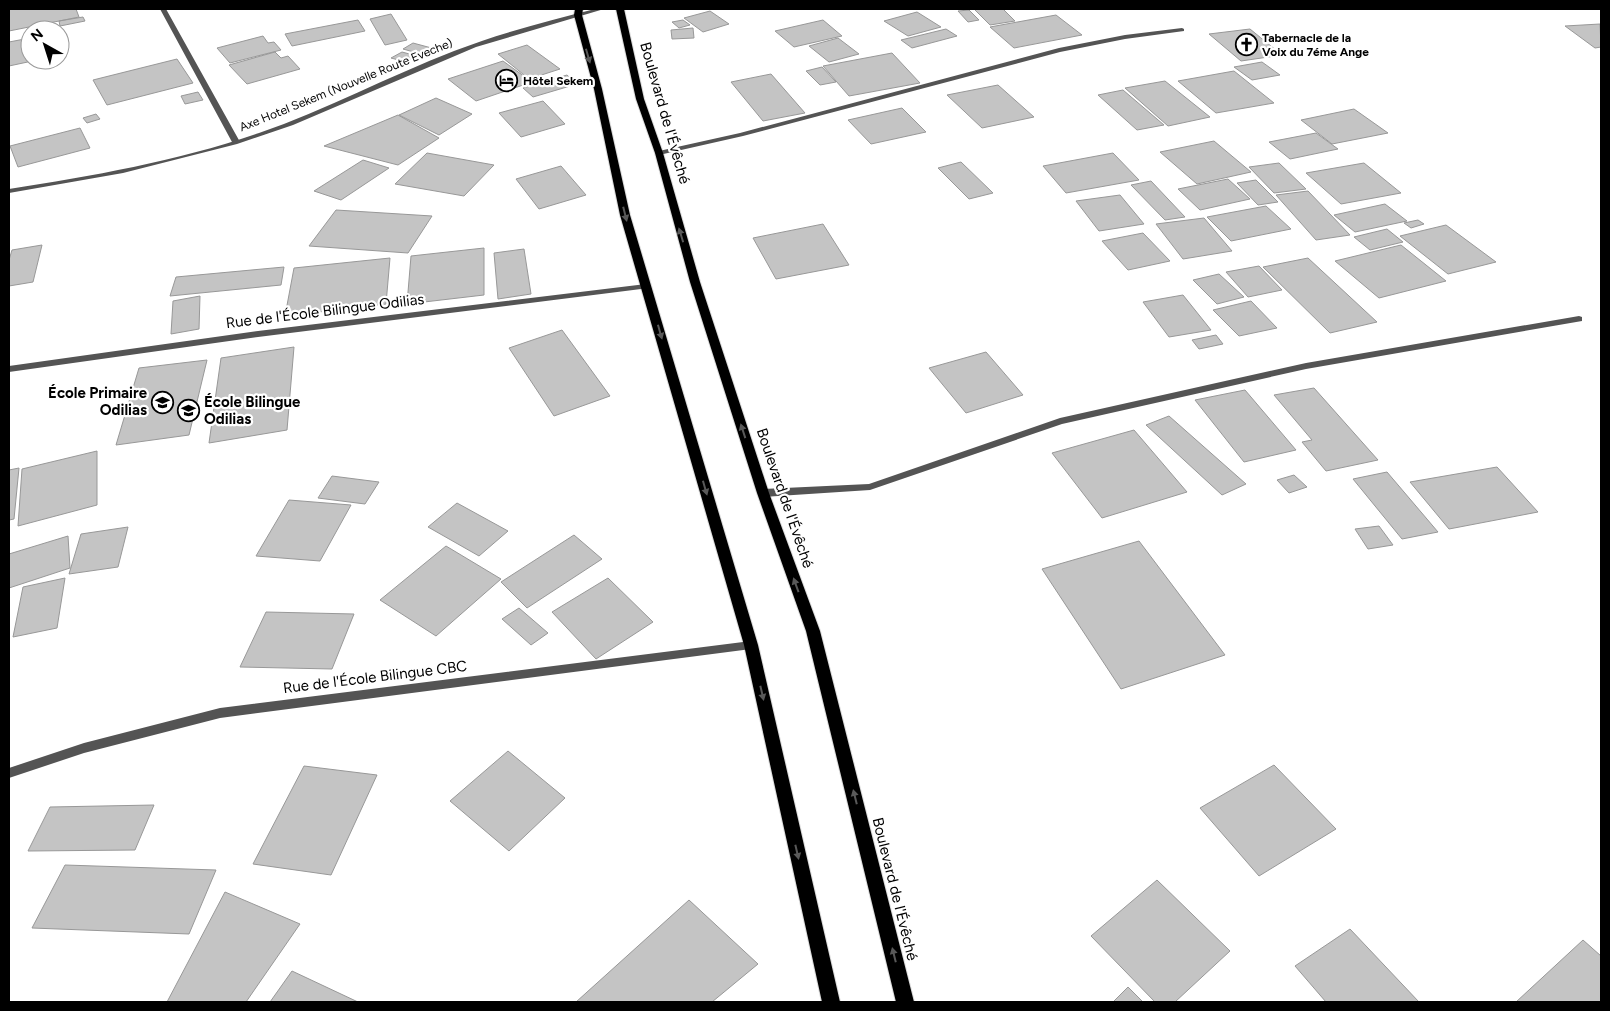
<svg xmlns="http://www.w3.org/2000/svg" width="1610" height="1011" font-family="Figtree,sans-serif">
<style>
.building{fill:#c4c4c4;stroke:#989898}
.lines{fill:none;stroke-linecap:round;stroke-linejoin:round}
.primary-casing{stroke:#dbdbdb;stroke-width:2}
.minor{fill:#545454;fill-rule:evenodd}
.tertiary{fill:#545454;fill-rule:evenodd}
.primary{fill:#000;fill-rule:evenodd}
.oneway{fill:#595959}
.labels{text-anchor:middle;stroke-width:4.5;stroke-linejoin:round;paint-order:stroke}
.far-poi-label{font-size:12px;font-weight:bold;fill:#000;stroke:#fff;text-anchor:start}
.far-street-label{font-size:12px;fill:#000;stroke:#fff}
.street-label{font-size:15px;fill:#000;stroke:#fff}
.poi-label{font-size:15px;font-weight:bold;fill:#000;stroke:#fff;text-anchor:end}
</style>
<rect width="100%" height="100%" fill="#fff"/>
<path class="building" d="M9,9H76L79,17L9,31Z
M974,9H1003L1015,21L990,25Z
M969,10L979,20L968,22L958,11Z
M710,11L729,24L703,32L684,18Z
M917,12L941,27L908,36L884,21Z
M391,14L407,40L385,45L370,19Z
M1056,15L1082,35L1014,48L990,27Z
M83,17L85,21L60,26L59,21Z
M358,20L365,31L292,46L285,34Z
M683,20L690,25L679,28L672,22Z
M823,20L842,36L794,47L775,31Z
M1600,24L1601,47L1595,48L1565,26Z
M693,28L694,38L672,39L671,30Z
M946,29L957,36L912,48L901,40Z
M1250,29L1282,55L1241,61L1209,34Z
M263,36L268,43L274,42L281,50L230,63L217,48Z
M30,38V60H37L9,66V42Z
M838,38L859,54L829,62L809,46Z
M413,43L439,50L428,56L403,49Z
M527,45L560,69L529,79L498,54Z
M275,52L281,58L288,56L300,69L247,84L229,65Z
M402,52L417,56L406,62L391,58Z
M892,53L920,83L849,96L823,66Z
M177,59L193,83L107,105L93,80Z
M503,61L532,82L476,101L448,79Z
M1262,62L1280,75L1252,80L1234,67Z
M822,67L836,82L820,85L806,71Z
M1234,71L1274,103L1216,113L1178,81Z
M771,74L805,113L763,121L731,82Z
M567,75L577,84L533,97L523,88Z
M1165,81L1210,117L1168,126L1125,88Z
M998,85L1034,117L982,128L947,95Z
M1123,90L1164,125L1137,130L1098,95Z
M198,92L203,100L185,104L181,96Z
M436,98L472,114L439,135L399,115Z
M543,101L565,124L521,137L499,113Z
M902,108L926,132L871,144L848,120Z
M1354,109L1388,133L1332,144L1301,120Z
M96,114L100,119L87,123L83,118Z
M398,115L439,138L398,165L324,146Z
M80,128L90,148L18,167L10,146Z
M1316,133L1338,149L1290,159L1269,142Z
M1214,141L1251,172L1197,184L1160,152Z
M427,153L494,165L464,196L395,184Z
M1113,153L1139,180L1066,193L1043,166Z
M363,160L389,168L341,200L314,191Z
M961,162L993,193L969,199L938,168Z
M1279,163L1306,189L1274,193L1249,167Z
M1364,163L1401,193L1341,204L1306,173Z
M561,166L586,195L539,209L516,179Z
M1228,179L1250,199L1200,210L1178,189Z
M1256,180L1278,202L1258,205L1237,183Z
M1151,181L1185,217L1165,220L1131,185Z
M1308,191L1350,235L1316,240L1276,195Z
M1120,195L1144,224L1099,231L1076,201Z
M1385,204L1407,221L1355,232L1334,215Z
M1266,206L1291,229L1231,241L1207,217Z
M336,210L432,216L408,253L309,246Z
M1204,218L1232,251L1183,259L1156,224Z
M1418,220L1424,224L1411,228L1404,223Z
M823,224L849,265L776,279L753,238Z
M1446,225L1496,262L1448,274L1400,236Z
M1387,229L1403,242L1370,250L1354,237Z
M1143,233L1170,261L1128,270L1102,241Z
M42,245L33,282L9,286V260L12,250Z
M1401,245L1446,281L1379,298L1335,261Z
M484,248V295L407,304L411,256Z
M524,249L531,294L498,299L494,253Z
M390,258L386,304L285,316L294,268Z
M1308,258L1377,322L1330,333L1263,267Z
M1259,266L1282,290L1248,297L1226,272Z
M284,267L281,285L170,296L176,277Z
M1219,274L1244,297L1217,304L1193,280Z
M1183,295L1211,330L1169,337L1143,302Z
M200,296L199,329L171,334L173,301Z
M1251,301L1277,328L1239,336L1213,310Z
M562,330L610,396L554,416L509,348Z
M1216,335L1223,344L1199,349L1192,340Z
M294,347L287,430L209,443L221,358Z
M986,352L1023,395L966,413L929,368Z
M207,360L189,435L116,445L139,368Z
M1314,388L1378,460L1326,471L1302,442L1312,440L1274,395Z
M1245,390L1296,450L1244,462L1195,400Z
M1169,416L1246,484L1222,495L1146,425Z
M1134,430L1187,492L1102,518L1052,453Z
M97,451V505L18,526L22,469Z
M1497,467L1538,512L1449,529L1410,482Z
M19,468L14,519L9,520V470Z
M1387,472L1438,532L1402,539L1353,479Z
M1294,475L1307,487L1289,493L1277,480Z
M332,476L379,482L365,504L318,498Z
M289,500L351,505L320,561L256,556Z
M457,503L508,531L479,556L428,527Z
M1379,526L1393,545L1368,549L1355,529Z
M128,527L118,567L69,574L81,534Z
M574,535L602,559L527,608L501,582Z
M68,536L70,568L9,588V554Z
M1139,541L1225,655L1121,689L1042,569Z
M446,546L501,579L436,636L380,600Z
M65,578L57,628L13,637L23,587Z
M608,578L653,622L596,659L552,612Z
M519,608L548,633L531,645L502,619Z
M266,612L354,614L332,669L240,667Z
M508,751L565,798L509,851L450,801Z
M1274,765L1336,829L1259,876L1200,808Z
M304,766L377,775L331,875L253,864Z
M154,805L135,850L28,851L50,807Z
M65,865L216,870L189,934L32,928Z
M1157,880L1230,951L1175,1002H1155L1091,936Z
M225,892L300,924L246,1002H167Z
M689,900L758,964L712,1002H576Z
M1350,929L1419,1002H1326L1295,966Z
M1583,940L1601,956V1002H1516Z
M292,971L358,1002H270Z
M1128,987L1143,1002H1113Z"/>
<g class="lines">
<defs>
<path id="primary" d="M575,9H583L582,15L602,89L630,215L758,645L840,1002H822L744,645L620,215L594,89L574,15Z
M616,9H624L644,99L663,153L700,282L769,493L820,631L914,1002H896L806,631L757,493L690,282L655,153L636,99Z"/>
</defs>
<use href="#primary" class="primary-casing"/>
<path class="minor" d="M160,9H166L240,142L238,143L232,142Z
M1182,28L1184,29V31L1125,39L1060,52L743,136L659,155L655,153L659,151L740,133L1059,48L1125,35Z
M646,284L650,286L649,288L258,337L9,372V366L258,331Z
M1579,316L1582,317V321L1306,369L1062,424L870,490L763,497L758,493L763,489L869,484L1060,418L1306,363Z
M751,641L755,642L757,645L755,648L751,649L220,718L84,753L9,778V768L84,743L220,708Z"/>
<path class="tertiary" d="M595,9H604L476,47L293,125L237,144L123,173L9,193V189C93,176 178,161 259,133C326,110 389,76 454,51C500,33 548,21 595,9Z"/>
<use href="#primary" class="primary"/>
</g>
<defs><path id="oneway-solid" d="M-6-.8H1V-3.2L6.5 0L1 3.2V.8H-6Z" transform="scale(1.25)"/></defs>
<g class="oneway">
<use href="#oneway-solid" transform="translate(588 56) rotate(74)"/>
<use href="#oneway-solid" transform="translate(625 214) rotate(76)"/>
<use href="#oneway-solid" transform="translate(681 235) rotate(-107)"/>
<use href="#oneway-solid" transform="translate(660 332) rotate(74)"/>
<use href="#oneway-solid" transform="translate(743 431) rotate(-108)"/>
<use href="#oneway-solid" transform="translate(705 488) rotate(74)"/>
<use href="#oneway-solid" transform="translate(796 585) rotate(-110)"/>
<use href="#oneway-solid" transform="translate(762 693) rotate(77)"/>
<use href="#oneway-solid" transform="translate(855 797) rotate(-104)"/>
<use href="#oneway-solid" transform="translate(797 852) rotate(77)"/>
<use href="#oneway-solid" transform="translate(894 955) rotate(-104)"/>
</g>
<defs>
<symbol id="church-ring" viewBox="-11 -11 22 22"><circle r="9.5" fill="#fff" stroke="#000" stroke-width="1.5"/><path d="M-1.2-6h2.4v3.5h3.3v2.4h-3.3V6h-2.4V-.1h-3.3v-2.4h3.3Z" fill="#000"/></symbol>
<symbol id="hotel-ring" viewBox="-11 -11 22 22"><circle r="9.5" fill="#fff" stroke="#000" stroke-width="1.5"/><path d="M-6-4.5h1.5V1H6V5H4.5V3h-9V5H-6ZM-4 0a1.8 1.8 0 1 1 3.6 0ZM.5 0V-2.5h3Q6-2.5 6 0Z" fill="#000"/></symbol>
<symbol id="school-ring" viewBox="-11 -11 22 22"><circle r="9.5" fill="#fff" stroke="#000" stroke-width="1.5"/><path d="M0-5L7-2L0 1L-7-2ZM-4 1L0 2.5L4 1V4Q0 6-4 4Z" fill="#000"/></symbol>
</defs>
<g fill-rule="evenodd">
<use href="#church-ring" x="1234" y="32" width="25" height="25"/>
<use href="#hotel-ring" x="494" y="68" width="25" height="25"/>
<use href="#school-ring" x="150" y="390" width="25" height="25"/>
<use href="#school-ring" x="176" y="398" width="25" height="25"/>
</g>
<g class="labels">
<g class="far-poi-label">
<text x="1262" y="42">Tabernacle de la<tspan x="1262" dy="14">Voix du 7éme Ange</tspan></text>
<text x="523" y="85">Hôtel Sekem</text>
</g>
<g class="far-street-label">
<text transform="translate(346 85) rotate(-22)" y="4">Axe Hotel Sekem (Nouvelle Route Eveche)</text>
</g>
<g class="street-label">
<text transform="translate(665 113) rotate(74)" y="5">Boulevard de l'Évêché</text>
<text transform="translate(325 311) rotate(-7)" y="5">Rue de l'École Bilingue Odilias</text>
<text transform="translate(785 498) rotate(71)" y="5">Boulevard de l'Évêché</text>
<text transform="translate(375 677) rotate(-7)" y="5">Rue de l'École Bilingue CBC</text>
<text transform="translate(895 889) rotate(76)" y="5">Boulevard de l'Évêché</text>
</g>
<g class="poi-label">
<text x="147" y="398">École Primaire<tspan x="147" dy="17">Odilias</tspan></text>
<text x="204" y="407" text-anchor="start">École Bilingue<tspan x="204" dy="17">Odilias</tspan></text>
</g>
</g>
<rect width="1610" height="1011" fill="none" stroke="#000000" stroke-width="20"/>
<g transform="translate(45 45) rotate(321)"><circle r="24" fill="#ffffff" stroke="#999999"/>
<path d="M0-4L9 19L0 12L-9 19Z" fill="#000000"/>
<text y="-8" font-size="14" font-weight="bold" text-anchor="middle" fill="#000000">N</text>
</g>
</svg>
